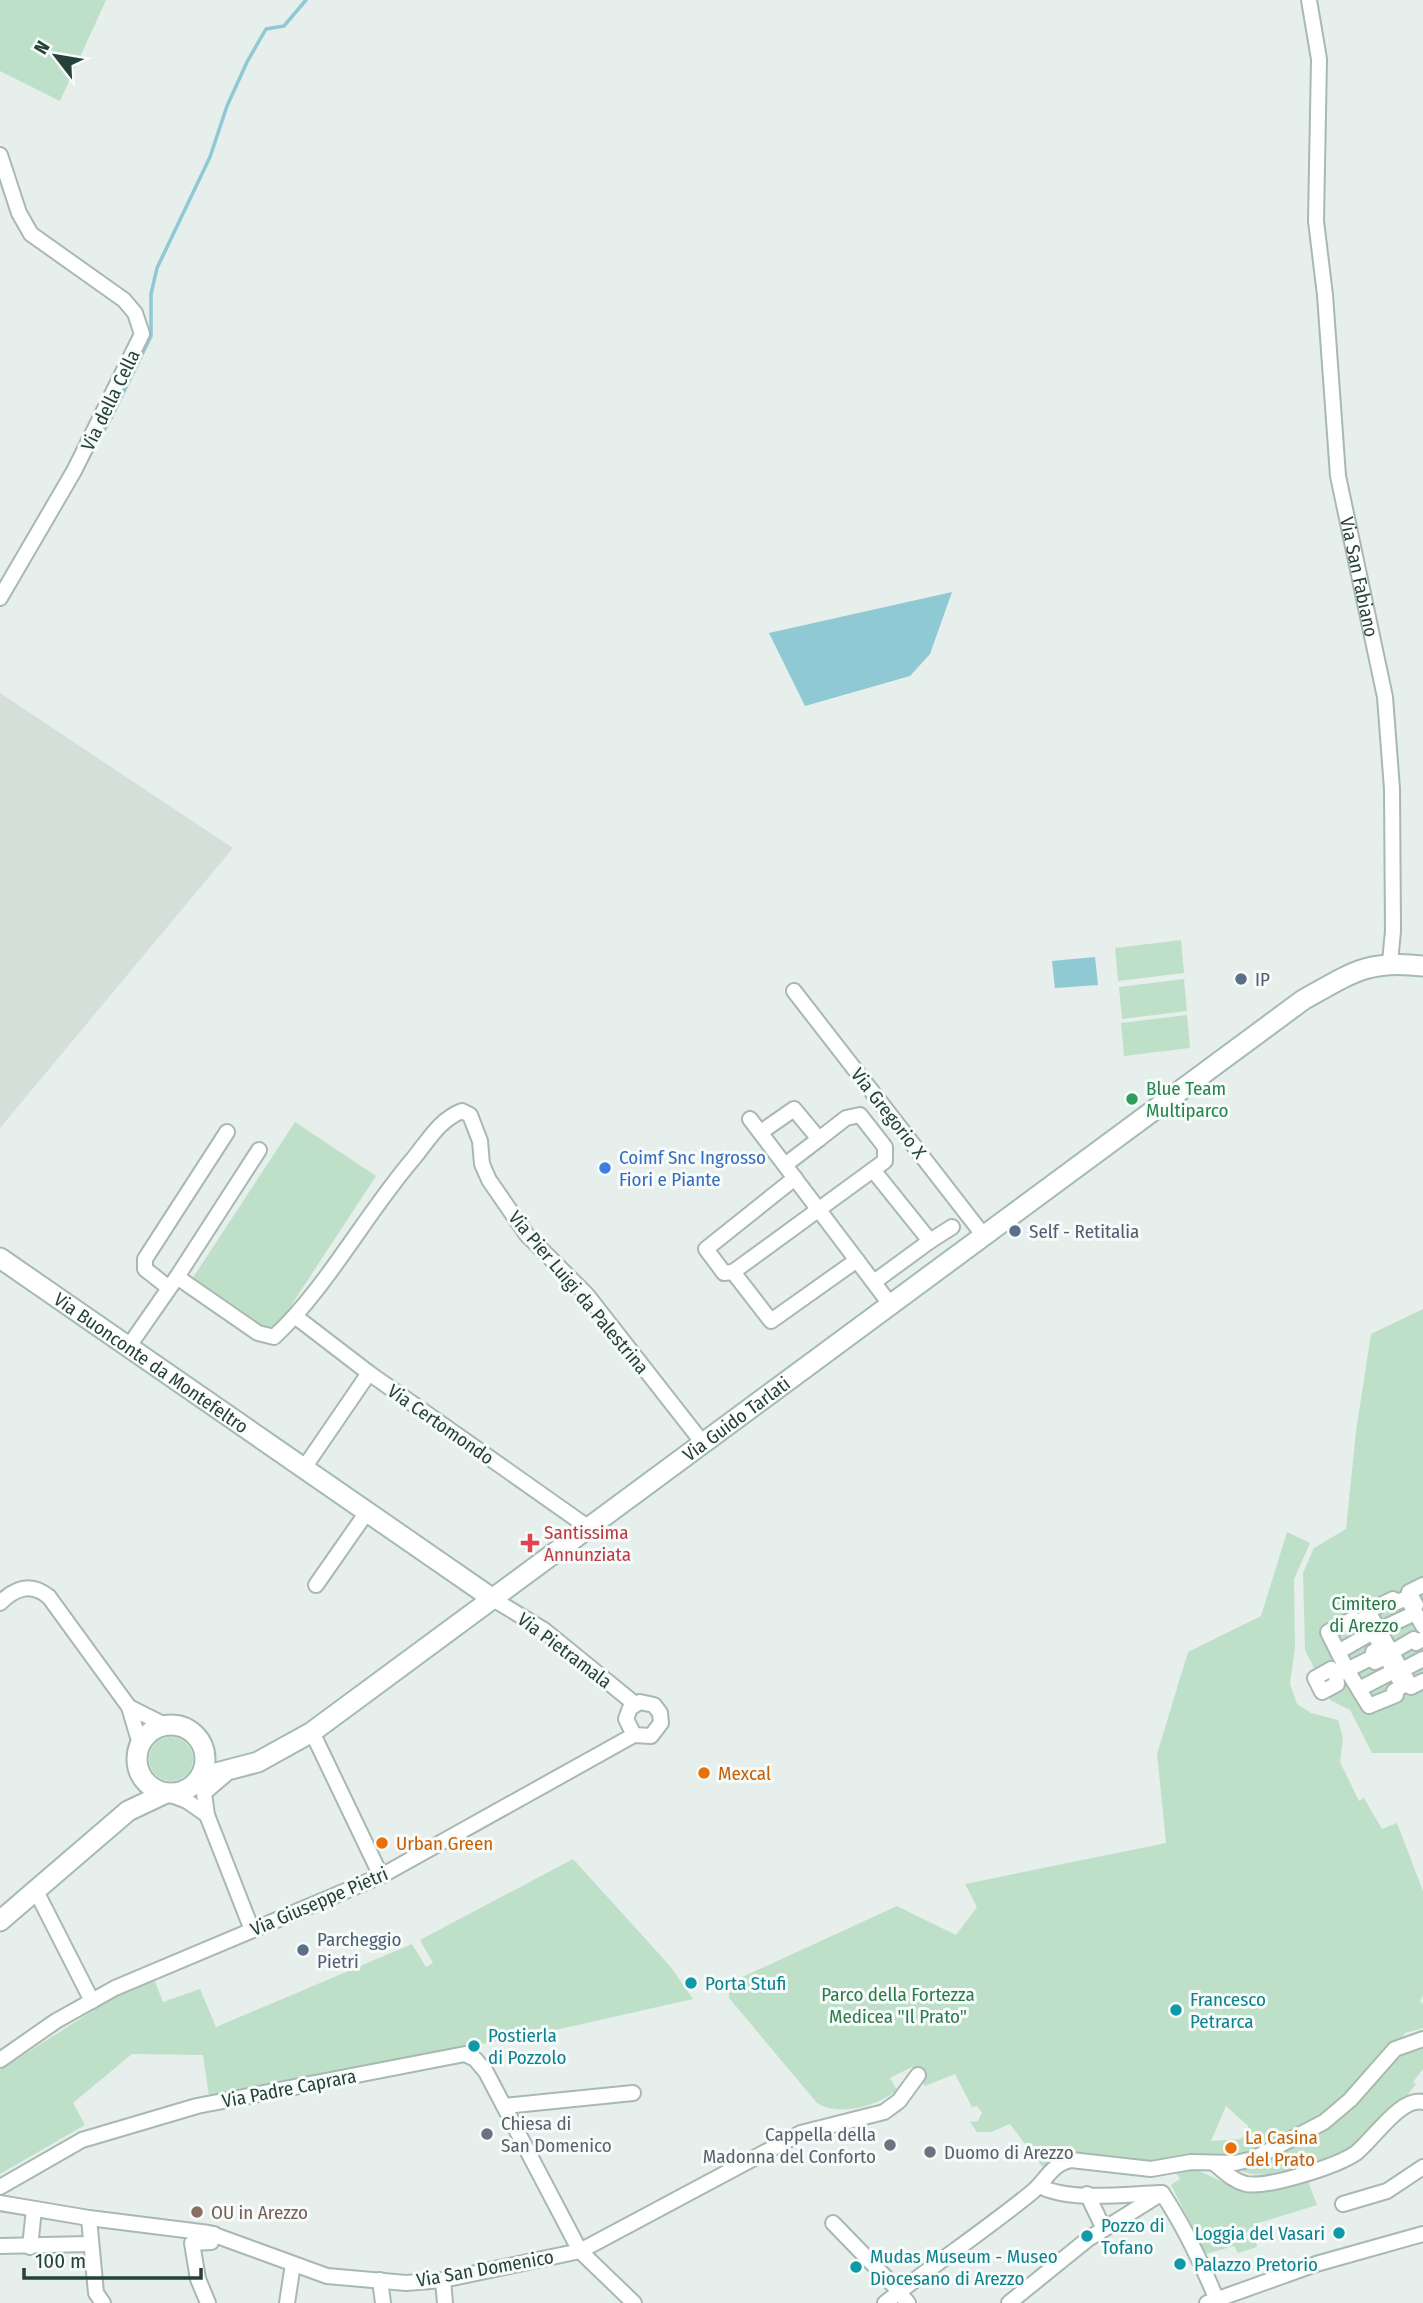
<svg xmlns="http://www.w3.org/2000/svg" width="1423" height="2303" font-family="'Fira Sans Condensed',sans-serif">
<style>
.built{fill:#d4dfda}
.green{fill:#bfe0c8;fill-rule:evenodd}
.water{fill:#8ec9d4}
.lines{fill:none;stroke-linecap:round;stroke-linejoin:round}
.stream{stroke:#8ec9d4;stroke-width:3.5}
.street-casing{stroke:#a8b8b2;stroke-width:18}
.secondary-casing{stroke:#a4bbb3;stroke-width:23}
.street{stroke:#fff;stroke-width:14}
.secondary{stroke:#fff;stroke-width:19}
.service-dot{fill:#5c6f8a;stroke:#f7fbf9;stroke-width:2.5}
.leisure-dot{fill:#2e9e5b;stroke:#f7fbf9;stroke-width:2.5}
.shop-dot{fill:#3f7fe0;stroke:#f7fbf9;stroke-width:2.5}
.health-dot{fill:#e0444e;stroke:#f7fbf9;stroke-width:2.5}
.food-dot{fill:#e8710a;stroke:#f7fbf9;stroke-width:2.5}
.culture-dot{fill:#0f9aa8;stroke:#f7fbf9;stroke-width:2.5}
.worship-dot{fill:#6b7280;stroke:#f7fbf9;stroke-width:2.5}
.education-dot{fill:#8d6e63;stroke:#f7fbf9;stroke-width:2.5}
.labels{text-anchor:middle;stroke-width:6;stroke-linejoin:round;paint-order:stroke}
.street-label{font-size:19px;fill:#24423a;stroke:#f7fbf9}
.service-label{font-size:19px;fill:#4e5e75;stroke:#f7fbf9;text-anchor:start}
.leisure-label{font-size:19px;fill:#27864d;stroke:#f7fbf9;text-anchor:start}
.shop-label{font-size:19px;fill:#366cbe;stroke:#f7fbf9;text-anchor:start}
.health-label{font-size:19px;fill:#be3a42;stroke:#f7fbf9;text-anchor:start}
.park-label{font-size:19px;fill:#2d7a4b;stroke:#f7fbf9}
.food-label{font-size:19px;fill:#c56008;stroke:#f7fbf9;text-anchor:start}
.culture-label{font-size:19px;fill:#0d838f;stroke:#f7fbf9;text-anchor:start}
.worship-label{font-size:19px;fill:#5b616d;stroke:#f7fbf9;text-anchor:start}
.education-label{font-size:19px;fill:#785e54;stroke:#f7fbf9;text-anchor:start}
</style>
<rect width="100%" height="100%" fill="#e6efeb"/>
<path class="built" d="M0,693L233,848L0,1128Z"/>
<path class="green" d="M0,0H106L60,101L0,71Z
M1181,940L1184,973L1118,981L1115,948Z
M1184,979L1187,1011L1122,1019L1119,987Z
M1187,1015L1190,1048L1124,1056L1121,1023Z
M295,1122L376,1176L273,1333L192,1279Z
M1423,1309V1753H1372L1350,1710L1330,1700L1305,1650L1303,1573L1314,1548L1346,1529L1356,1431L1371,1334Z
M1287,1532L1310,1543L1294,1579L1295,1647L1290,1684L1297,1704L1311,1713L1338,1720L1343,1738L1340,1762L1359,1801L1364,1798L1382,1829L1397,1823L1423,1891V1995L1420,2001L1423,2004V2028L1405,2033L1395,2049L1350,2100L1253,2159L1151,2169L1071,2160L1048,2174L1010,2124L991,2132H977L970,2122L978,2121L982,2113L977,2106L972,2107L955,2074L925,2086L912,2067L890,2078L897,2090C878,2106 839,2117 817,2103L729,1998V1983L897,1906L956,1935L977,1907L965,1884L1166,1843L1157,1754L1188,1652L1261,1616ZM1226,2106L1248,2126V2133L1240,2139L1211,2141Z
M149 1759a22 22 0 1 1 44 0a22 22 0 1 1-44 0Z
M573,1859L670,1966L693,1999L560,2029L209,2096L203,2055L132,2054L73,2103L85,2125L0,2174V2070L119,1994L154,1979L163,2002L200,1989L216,2027L412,1944L426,1967L433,1963L420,1940Z
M1423,2044V2069L1413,2082L1416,2084C1400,2106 1375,2128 1353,2145C1335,2159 1255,2188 1237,2167L1285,2151L1326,2127L1397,2053Z
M1193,2168L1246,2193L1306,2176L1317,2205L1255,2224L1257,2247L1238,2253L1234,2246L1206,2254L1171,2185L1180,2179L1175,2171Z"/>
<path class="water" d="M952,592L930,654L910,676L805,706L769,633Z
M1095,957L1098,985L1055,988L1052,961Z"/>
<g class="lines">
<path class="stream" d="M25,568L109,422L151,336V294L157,268L210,157L227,106L247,62L266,29L284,26L306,0"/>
<defs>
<g id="street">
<path id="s1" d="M1309,0L1319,59L1316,221L1325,295L1338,476L1385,697L1392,789L1393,931L1390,962"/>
<path d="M0,155L19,213L31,234L124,300L135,313L142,334L74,471L0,598"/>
<path d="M794,991L984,1236"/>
<path d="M750,1119L890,1304"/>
<path d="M761,1132L794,1109L819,1139L785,1165"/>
<path d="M819,1139L846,1118L860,1115L885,1147V1161L733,1272L771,1321L857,1260"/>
<path d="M873,1170L930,1241L874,1282"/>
<path d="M930,1241L952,1227"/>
<path d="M733,1272L724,1273L706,1249L795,1178"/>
<path d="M177,1277L259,1150"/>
<path d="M169,1288L145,1269V1259L227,1132"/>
<path d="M296,1317L369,1373L589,1528"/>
<path d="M129,1346L177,1277L258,1333L274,1337C326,1289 365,1215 413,1159C428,1141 439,1120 462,1111L470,1115L480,1141L482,1164L489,1180L527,1235L587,1295L702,1442"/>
<path d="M304,1468L369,1373"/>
<path d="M316,1585L367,1512"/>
<path d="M493,1599L544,1630L635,1704"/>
<path d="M0,1603C15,1588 31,1582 49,1597L129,1707L140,1744"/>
<path d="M1416,1605L1409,1592L1423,1585"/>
<path d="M1365,1618L1382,1648L1373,1652L1375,1656L1347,1670L1328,1632L1353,1619L1355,1624Z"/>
<path d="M1423,1626L1407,1598L1395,1603L1393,1599L1368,1611L1411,1687L1423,1681"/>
<path d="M1379,1630L1415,1613"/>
<path d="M1338,1652L1373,1632"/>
<path d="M1392,1652L1414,1639L1416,1643L1423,1639"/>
<path d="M1402,1670L1423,1659"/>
<path d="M1336,1675L1337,1684L1322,1692L1315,1678L1331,1669L1336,1675L1347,1670L1369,1706L1396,1695L1394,1691L1403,1686L1386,1657L1375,1662L1372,1658"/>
<path d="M1359,1689L1394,1671"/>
<path d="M129,1707L165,1725"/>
<path d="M312,1732L381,1876"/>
<path d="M225,1775L204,1793L207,1815L252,1930"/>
<path d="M166,1793L187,1801L207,1815"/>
<path d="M35,1889L92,2001"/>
<path d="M0,2060L56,2021L115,1988L381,1876L634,1735L651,1736L661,1723L660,1713L654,1705L640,1702L630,1708L626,1719L634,1735"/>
<path d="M504,2106L633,2093"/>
<path d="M1214,2163C1224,2171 1233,2181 1246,2184C1269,2188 1337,2166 1356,2153C1373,2140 1400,2097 1423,2102"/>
<path d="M1040,2186C1068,2202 1127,2194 1160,2193"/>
<path d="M0,2187L82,2140L197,2106L465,2054L475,2059L486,2072L580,2251L634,2303"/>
<path d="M1162,2193C1184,2226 1203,2266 1218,2303"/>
<path d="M1087,2194L1104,2229"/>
<path d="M0,2203L89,2218L209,2233L327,2276L406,2283L443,2280L580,2251L801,2133L884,2112L899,2101L918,2075"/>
<path d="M1343,2204L1387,2191L1423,2167"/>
<path d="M89,2218L96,2293L103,2303"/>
<path d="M833,2223L897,2289"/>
<path d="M0,2246L89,2244"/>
<path d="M30,2247L34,2209"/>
<path d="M380,2280L383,2303"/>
<path d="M443,2280L445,2303"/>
<path d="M903,2297L908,2303"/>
<path d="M208,2303L198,2279L192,2243L211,2242L214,2234"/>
<path d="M287,2303L293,2264"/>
<path d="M885,2303C933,2265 984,2231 1031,2193C1046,2181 1051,2164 1071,2160L1151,2169L1191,2162L1235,2163L1253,2159L1324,2122L1350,2100L1395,2049L1423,2039"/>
<path d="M1009,2303L1088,2239L1162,2193"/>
<path d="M1207,2303L1316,2264L1423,2234"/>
</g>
<g id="secondary">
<path id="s2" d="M0,1258L493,1599"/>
<circle cx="171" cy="1759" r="34"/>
<path id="s3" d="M201,1777L258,1762L312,1732L1303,1000C1350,974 1367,959 1423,966"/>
<path d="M0,1921L128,1811L166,1793"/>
</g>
</defs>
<use href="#street" class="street-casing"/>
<use href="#secondary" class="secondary-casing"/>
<use href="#street" class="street"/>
<use href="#secondary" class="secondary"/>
</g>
<g class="service-dot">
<circle cx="1241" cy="979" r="7"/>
<circle cx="1015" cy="1231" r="7"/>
<circle cx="303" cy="1950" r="7"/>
</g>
<circle class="leisure-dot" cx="1132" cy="1099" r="7"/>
<circle class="shop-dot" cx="605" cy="1168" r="7"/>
<path class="health-dot" d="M526.5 1532.5h7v7h7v7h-7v7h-7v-7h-7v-7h7z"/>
<g class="food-dot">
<circle cx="704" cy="1773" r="7"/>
<circle cx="382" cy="1843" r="7"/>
<circle cx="1231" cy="2148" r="7"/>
</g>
<g class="culture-dot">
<circle cx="691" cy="1983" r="7"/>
<circle cx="1176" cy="2010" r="7"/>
<circle cx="474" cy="2046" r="7"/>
<circle cx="1339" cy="2233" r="7"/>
<circle cx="1087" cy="2236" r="7"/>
<circle cx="1180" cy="2264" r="7"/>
<circle cx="856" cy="2267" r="7"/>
</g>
<g class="worship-dot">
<circle cx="487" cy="2134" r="7"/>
<circle cx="890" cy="2145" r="7"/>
<circle cx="930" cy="2152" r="7"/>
</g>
<circle class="education-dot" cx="197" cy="2212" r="7"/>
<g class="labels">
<g class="street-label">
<text transform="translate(110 400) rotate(-64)" y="7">Via della Cella</text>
<text dy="7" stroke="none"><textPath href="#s1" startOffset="581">Via San Fabiano</textPath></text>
<text transform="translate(889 1113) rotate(52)" y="7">Via Gregorio X</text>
<text transform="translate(579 1292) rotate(50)" y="7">Via Pier Luigi da Palestrina</text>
<text dy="7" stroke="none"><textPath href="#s2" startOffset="184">Via Buonconte da Montefeltro</textPath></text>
<text dy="7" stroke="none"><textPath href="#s3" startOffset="648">Via Guido Tarlati</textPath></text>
<text transform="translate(441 1424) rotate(35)" y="7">Via Certomondo</text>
<text transform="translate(565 1650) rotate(37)" y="7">Via Pietramala</text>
<text transform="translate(319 1901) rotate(-23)" y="7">Via Giuseppe Pietri</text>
<text transform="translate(289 2088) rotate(-11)" y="7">Via Padre Caprara</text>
<text transform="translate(485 2268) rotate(-10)" y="7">Via San Domenico</text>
</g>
<g class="service-label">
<text x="1255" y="986">IP</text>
<text x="1029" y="1238">Self - Retitalia</text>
<text x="317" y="1946">Parcheggio<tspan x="317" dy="22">Pietri</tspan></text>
</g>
<g class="leisure-label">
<text x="1146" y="1095">Blue Team<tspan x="1146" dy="22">Multiparco</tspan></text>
</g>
<g class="shop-label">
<text x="619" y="1164">Coimf Snc Ingrosso<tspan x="619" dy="22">Fiori e Piante</tspan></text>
</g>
<g class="health-label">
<text x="544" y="1539">Santissima<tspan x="544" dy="22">Annunziata</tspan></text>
</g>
<g class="park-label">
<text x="1364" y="1610">Cimitero<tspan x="1364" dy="22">di Arezzo</tspan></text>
<text x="898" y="2001">Parco della Fortezza<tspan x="898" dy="22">Medicea "Il Prato"</tspan></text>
</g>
<g class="food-label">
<text x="718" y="1780">Mexcal</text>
<text x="396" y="1850">Urban Green</text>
<text x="1245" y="2144">La Casina<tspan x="1245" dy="22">del Prato</tspan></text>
</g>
<g class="culture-label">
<text x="705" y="1990">Porta Stufi</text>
<text x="1190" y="2006">Francesco<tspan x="1190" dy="22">Petrarca</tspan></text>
<text x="488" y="2042">Postierla<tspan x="488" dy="22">di Pozzolo</tspan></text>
<text x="1101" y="2232">Pozzo di<tspan x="1101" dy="22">Tofano</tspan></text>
<text x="1325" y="2240" text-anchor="end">Loggia del Vasari</text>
<text x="870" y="2263">Mudas Museum - Museo<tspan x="870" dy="22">Diocesano di Arezzo</tspan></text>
<text x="1194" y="2271">Palazzo Pretorio</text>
</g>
<g class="worship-label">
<text x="501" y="2130">Chiesa di<tspan x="501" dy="22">San Domenico</tspan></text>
<text x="876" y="2141" text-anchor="end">Cappella della<tspan x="876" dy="22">Madonna del Conforto</tspan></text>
<text x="944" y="2159">Duomo di Arezzo</text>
</g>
<g class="education-label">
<text x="211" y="2219">OU in Arezzo</text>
</g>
</g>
<g transform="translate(56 56) rotate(301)" stroke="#f7fbf9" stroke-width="5" paint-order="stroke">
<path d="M0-5L12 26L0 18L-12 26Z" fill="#24423a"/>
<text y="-10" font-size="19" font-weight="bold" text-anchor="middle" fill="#24423a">N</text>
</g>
<path d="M24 2268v10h177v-10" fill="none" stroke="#24423a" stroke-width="3.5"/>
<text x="35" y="2268" font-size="21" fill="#24423a" stroke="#f7fbf9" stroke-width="5" paint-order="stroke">100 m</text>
</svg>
